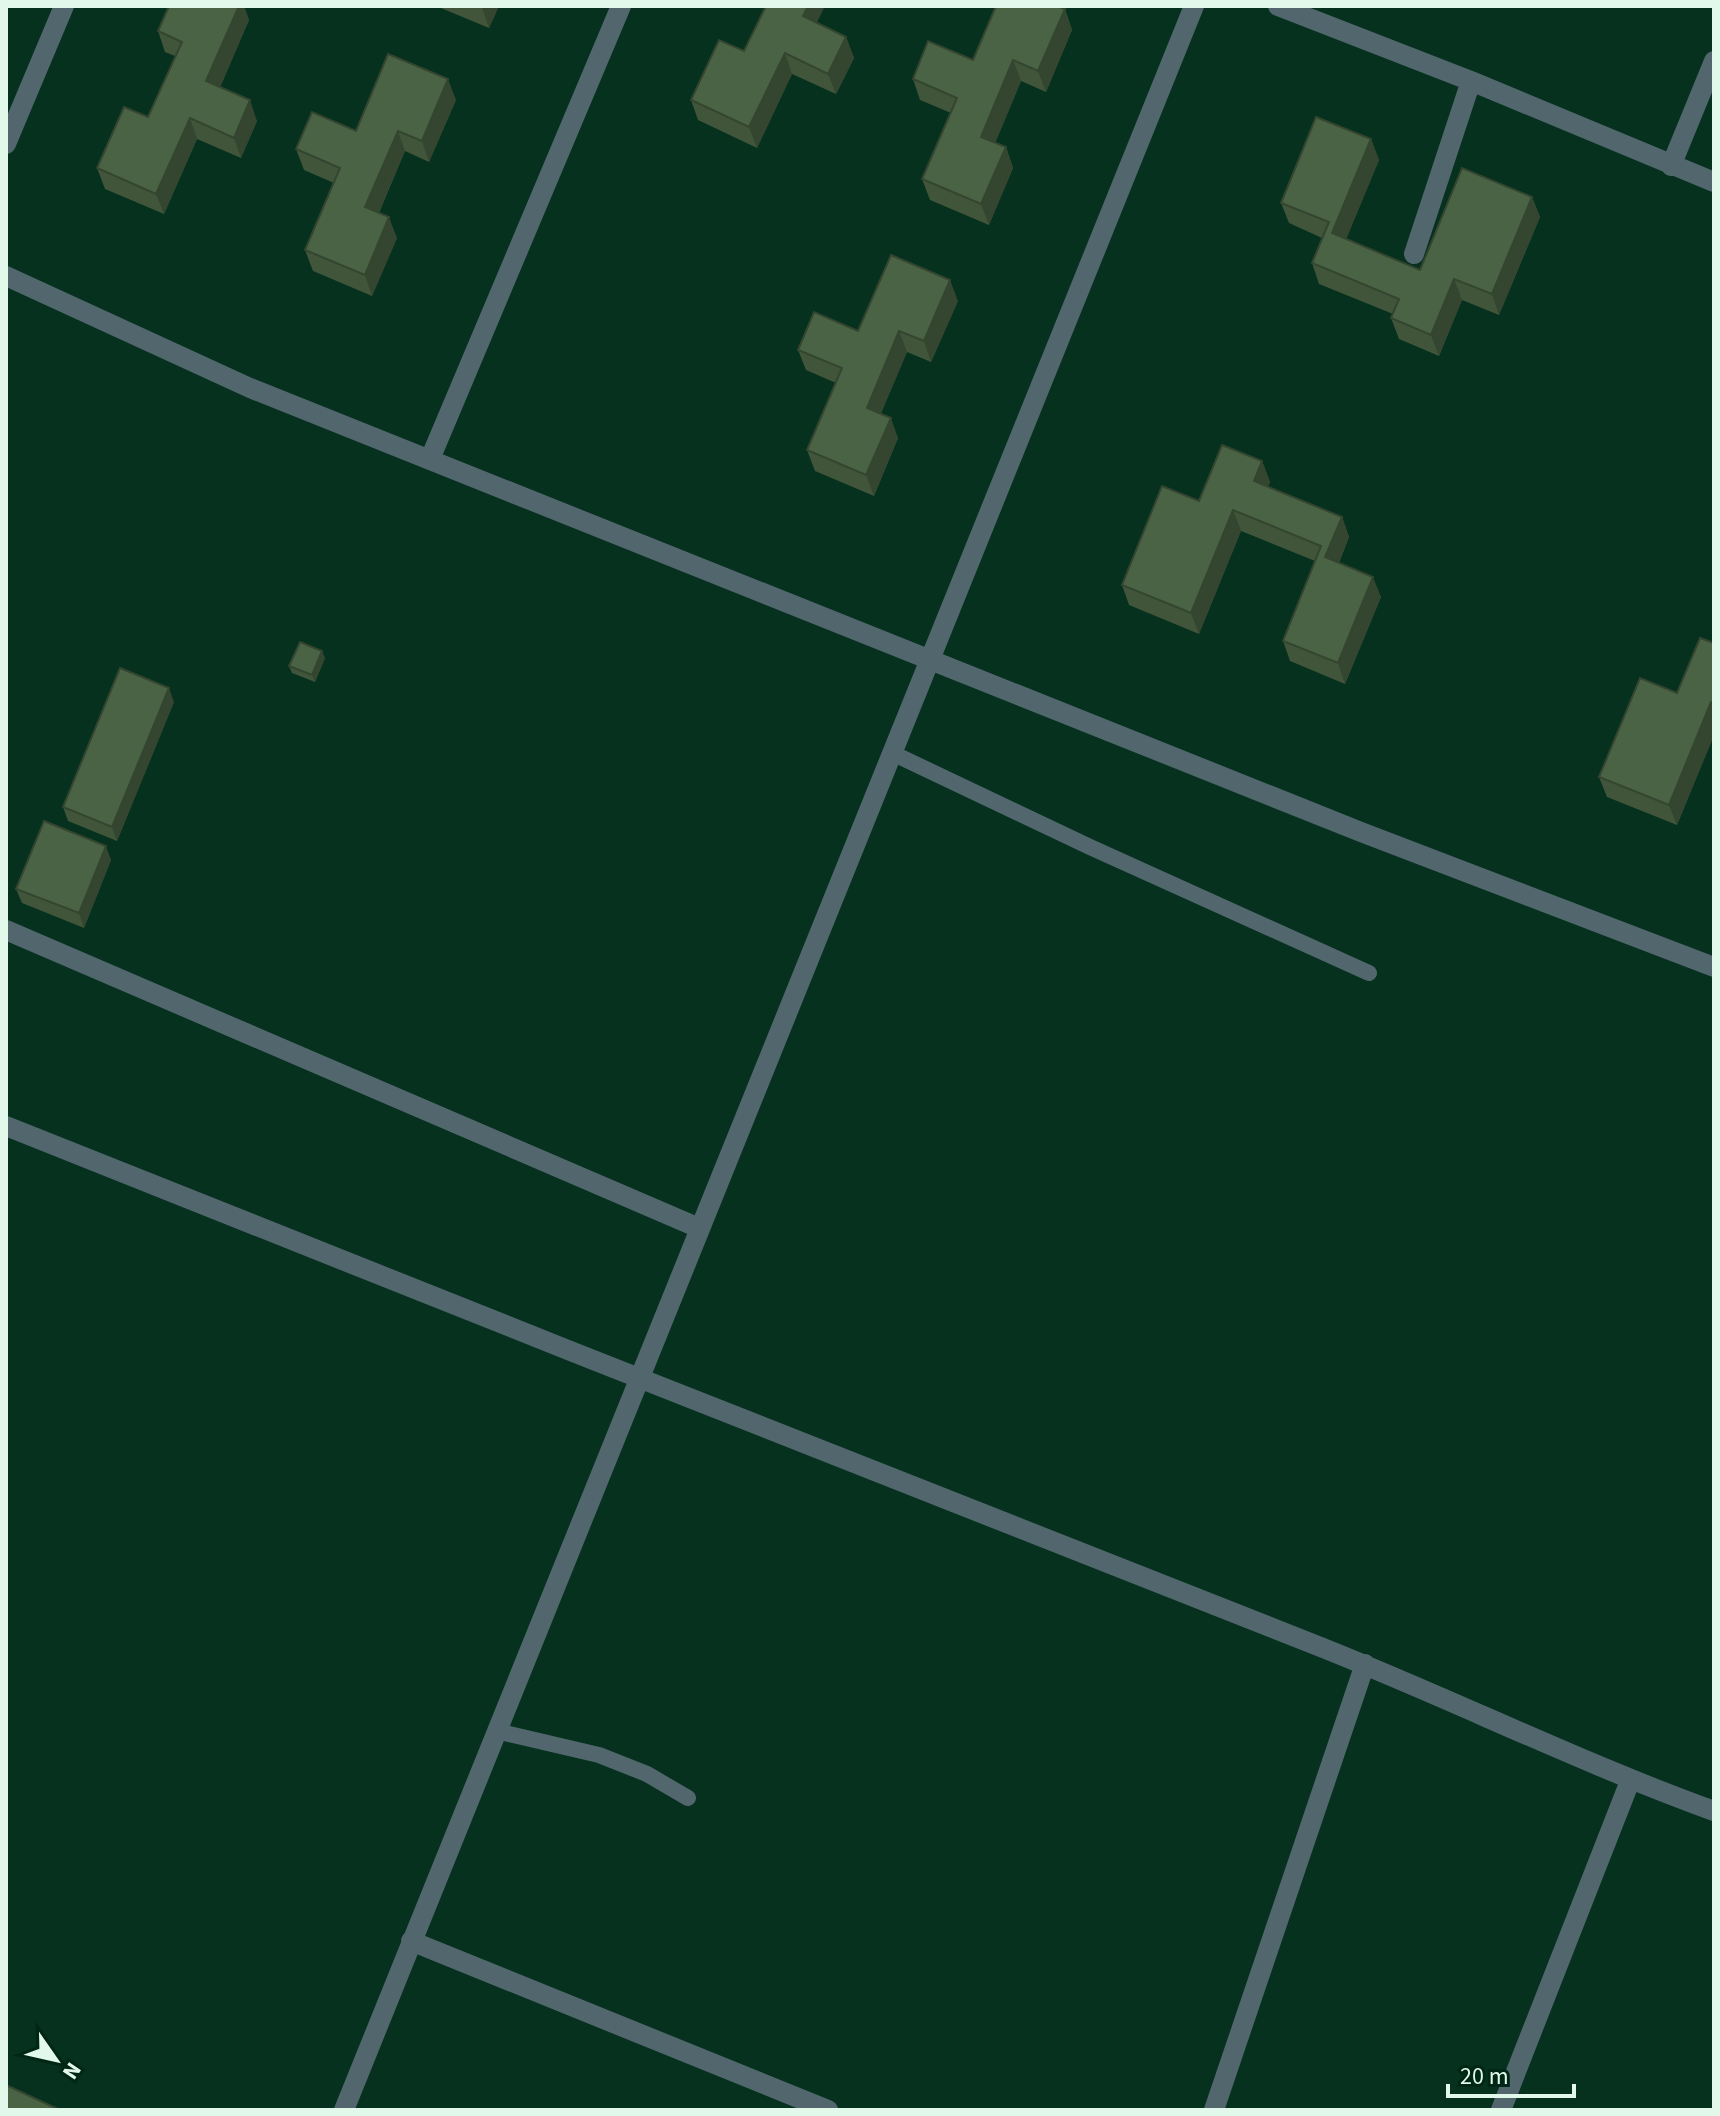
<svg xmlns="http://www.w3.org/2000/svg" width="1720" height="2116" font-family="'Source Sans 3',sans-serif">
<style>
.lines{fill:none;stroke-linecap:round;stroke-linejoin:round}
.service{stroke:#52666d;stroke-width:16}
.minor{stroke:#52666d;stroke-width:20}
.tertiary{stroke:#52666d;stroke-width:20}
.wall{fill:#40553a}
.shaded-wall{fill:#344530}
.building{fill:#4a6344;stroke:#344530;stroke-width:2}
</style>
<rect width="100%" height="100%" fill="#05311e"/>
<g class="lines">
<path class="service" d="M892,753L1090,847L1369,973
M496,1731L599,1755L647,1774L688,1798"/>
<path class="minor" d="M1278,6L1471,81L1714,182
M6,144L64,6
M1671,166L1714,61
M1414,254L1471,81
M6,276L250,388L1361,832L1714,967
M430,459L621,6
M6,930L699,1228
M6,1126C441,1300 877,1473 1313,1644C1448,1697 1578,1762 1714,1811
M411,1941L828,2110
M1214,2110L1365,1664
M1501,2110L1630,1781"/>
<path class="tertiary" d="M344,2110L1194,6"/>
</g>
<path class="wall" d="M169,6H244L249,20L220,87L257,121L241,158L197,139L164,214L105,189L97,168L148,117L175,56L165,52L158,31Z
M436,6H499L489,28Z
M1065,9L1072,30L1046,92L1021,81L995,143L1006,147L1013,168L989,225L930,200L922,179L951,113L920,100L913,79L973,60Z
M817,23L846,37L854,58L836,94L792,74L757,148L698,120L691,100L744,51Z
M456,100L429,162L405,151L379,213L397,238L372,296L313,271L305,250L334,183L304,170L296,149Z
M1371,139L1379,160L1346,239L1420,270L1532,197L1540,217L1499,315L1462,300L1439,356L1399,339L1391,318L1393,314L1319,284L1312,263L1322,238L1289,223L1281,203Z
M958,301L931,362L907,352L881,413L898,438L874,496L815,471L807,450L836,383L806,370L798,350Z
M1262,461L1270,482L1268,487L1342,517L1349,537L1339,563L1381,597L1345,684L1290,661L1283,641L1315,561L1241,531L1199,634L1129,605L1122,585L1199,501Z
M1714,643V735L1677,825L1607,797L1599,777L1677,693Z
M325,658L315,682L292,673L289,666Z
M174,702L117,841L68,821L63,807Z
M111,860L84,928L22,903L16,889Z"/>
<path class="shaded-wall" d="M239,6H244L249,20L214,102L206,81Z
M482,6H499L489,28L482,7Z
M808,6H825L810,37L803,16Z
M1065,9L1072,30L1046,92L1038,71Z
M846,37L854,58L836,94L828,74Z
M785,53L792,74L757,148L749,127Z
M1013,60L1021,81L989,158L981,137Z
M448,79L456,100L429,162L422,141Z
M250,100L257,121L241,158L234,138Z
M190,118L197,139L164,214L156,194Z
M398,131L405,151L372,228L365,207Z
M1371,139L1379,160L1340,254L1332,233Z
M1006,147L1013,168L989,225L981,204Z
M1532,197L1540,217L1499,315L1492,294Z
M389,217L397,238L372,296L365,275Z
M1454,279L1462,300L1439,356L1431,335Z
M950,280L958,301L931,362L924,341Z
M899,331L907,352L875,428L867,408Z
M891,418L898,438L874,496L866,475Z
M1262,461L1270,482L1262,502L1254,481Z
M1233,510L1241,531L1199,634L1191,613Z
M1342,517L1349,537L1333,578L1325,557Z
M1373,577L1381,597L1345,684L1338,663Z
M322,651L325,658L315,682L312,675Z
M169,688L174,702L117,841L112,827Z
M1711,702L1714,710V735L1677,825L1669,805Z
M106,846L111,860L84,928L79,913Z"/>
<path class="building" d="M169,6H239L206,81L250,100L234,138L190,118L156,194L97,168L124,107L148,117L182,42L158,31Z
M766,6H808L803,16L846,37L828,74L785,53L749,127L691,100L719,40L744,51Z
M996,6H1057L1065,9L1038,71L1013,60L981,137L1006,147L981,204L922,179L957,98L913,79L928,41L973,60Z
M388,54L448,79L422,141L398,131L365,207L389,217L365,275L305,250L340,168L296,149L312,112L356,131Z
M1316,117L1371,139L1332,233L1420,270L1462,168L1532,197L1492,294L1454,279L1431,335L1391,318L1399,299L1312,263L1329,222L1281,203Z
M891,255L950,280L924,341L899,331L867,408L891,418L866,475L807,450L842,368L798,350L814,312L858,331Z
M1222,445L1262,461L1254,481L1342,517L1325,557L1373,577L1338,663L1283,641L1321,546L1233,510L1191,613L1122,585L1162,486L1199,501Z
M1700,638L1714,643V704L1711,702L1669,805L1599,777L1640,678L1677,693Z
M300,642L322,651L312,675L289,666Z
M120,668L169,688L112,827L63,807Z
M44,821L106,846L79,913L16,889Z
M6,2085L60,2110H6Z"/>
<rect width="1720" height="2116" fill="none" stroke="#e2f8eb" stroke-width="16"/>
<g transform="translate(56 2060) rotate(124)" stroke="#002715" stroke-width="6" paint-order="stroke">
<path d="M0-6L14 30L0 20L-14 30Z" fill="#e2f8eb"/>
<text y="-12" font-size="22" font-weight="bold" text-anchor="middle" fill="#e2f8eb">N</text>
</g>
<path d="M1448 2084v12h126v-12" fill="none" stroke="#e2f8eb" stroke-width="4"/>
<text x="1460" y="2084" font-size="24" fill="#e2f8eb" stroke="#002715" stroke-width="6" paint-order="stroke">20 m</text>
</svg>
